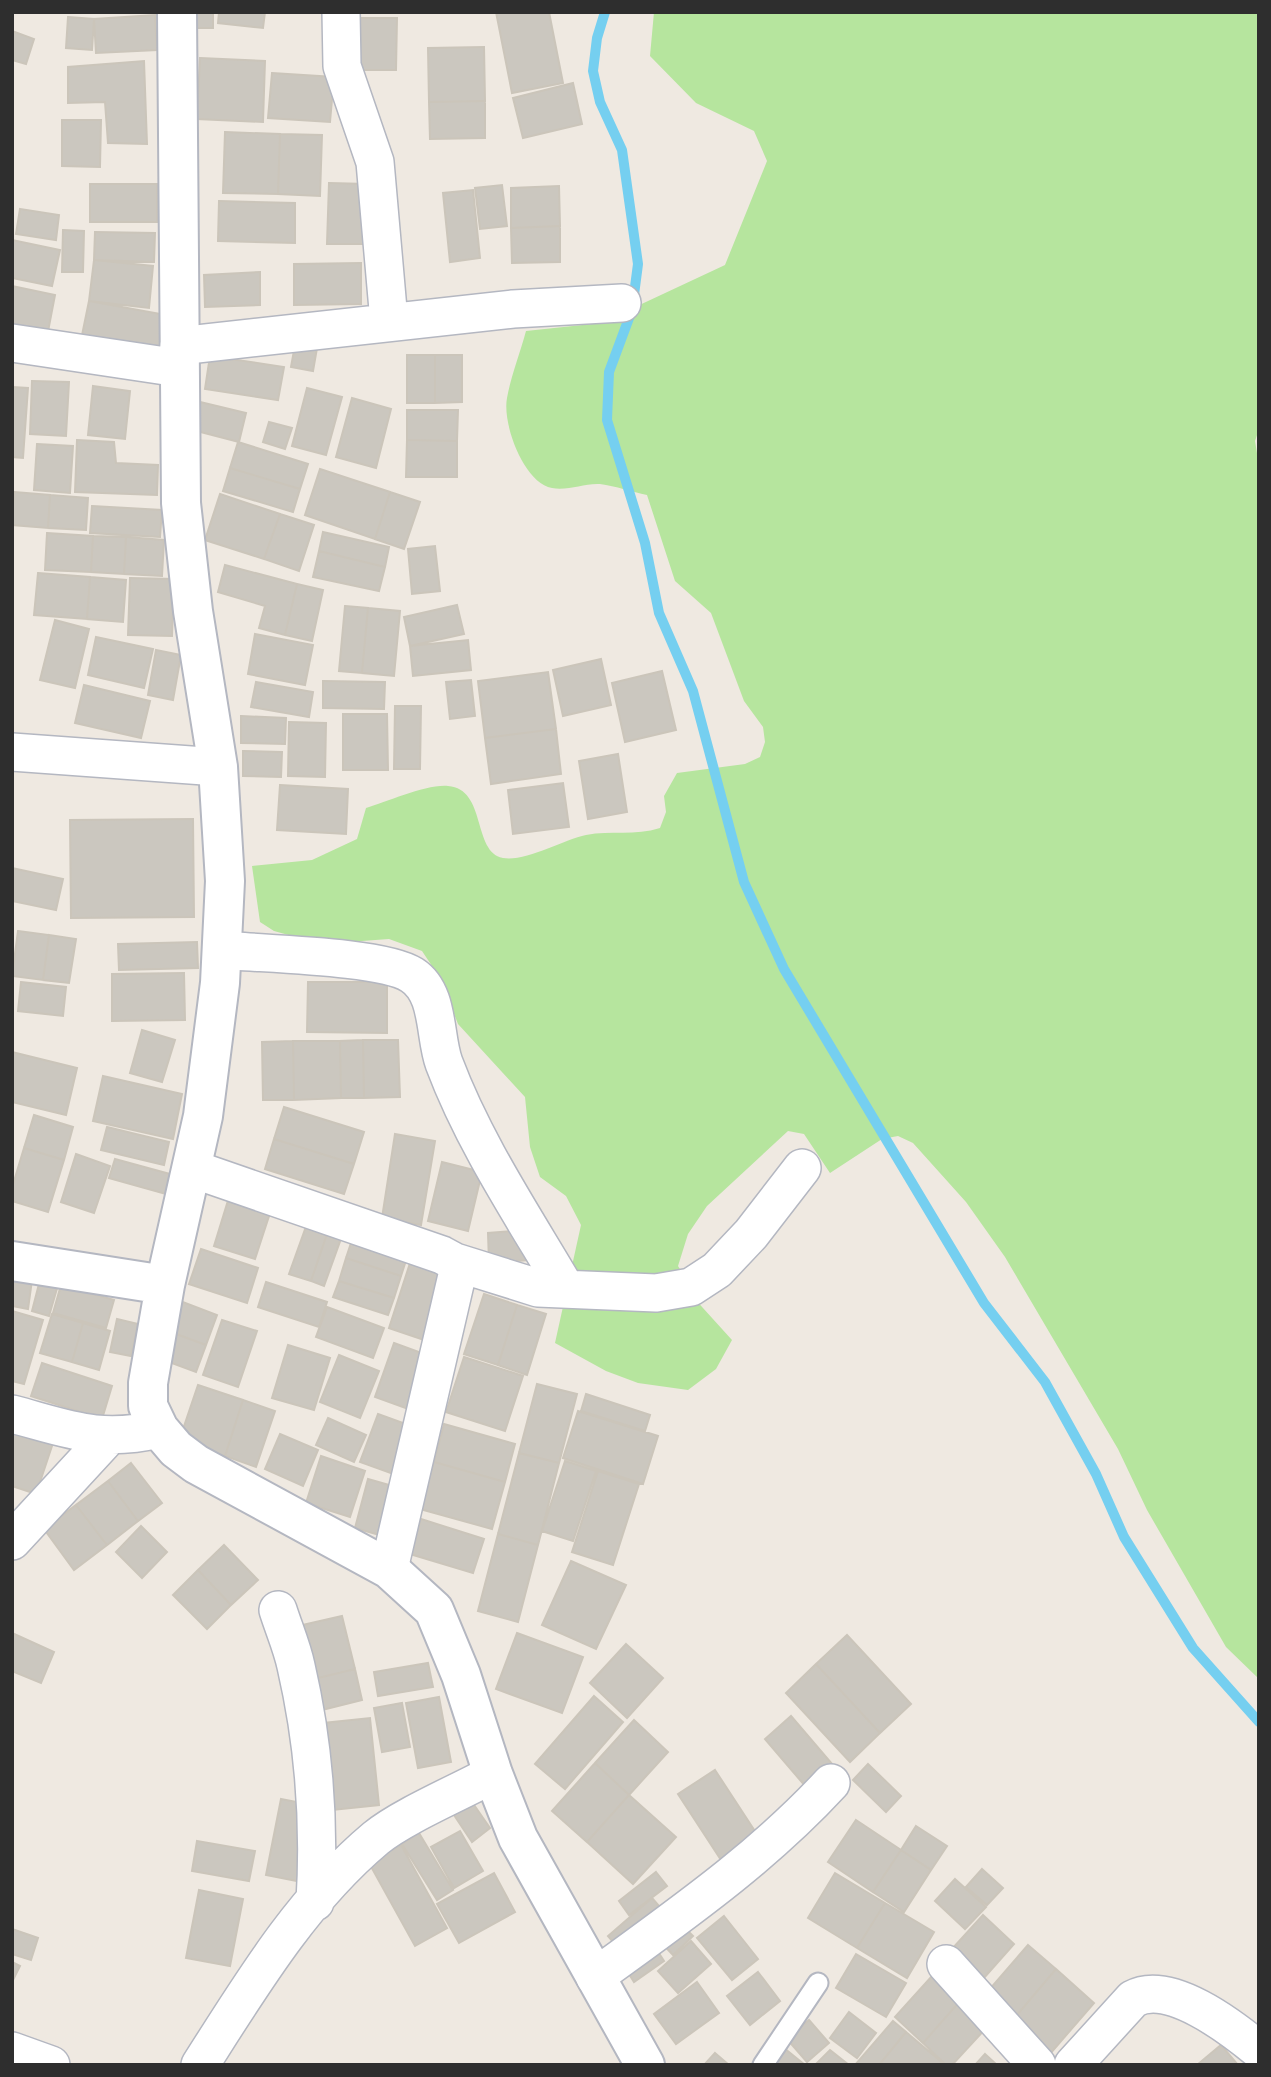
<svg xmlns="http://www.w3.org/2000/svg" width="1271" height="2077" font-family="Helvetica,sans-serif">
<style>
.green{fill:#b6e59e}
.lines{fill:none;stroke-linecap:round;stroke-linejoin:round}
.stream{stroke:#75cff0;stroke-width:10}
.building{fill:#cbc7bf;stroke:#cbc5ba;stroke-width:2}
.lane-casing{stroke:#b4b7c1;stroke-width:23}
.street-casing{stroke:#b4b7c1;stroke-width:40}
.secondary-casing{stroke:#b4b7c1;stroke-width:42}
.lane{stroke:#fff;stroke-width:19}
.street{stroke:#fff;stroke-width:37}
.secondary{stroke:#fff;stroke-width:38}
</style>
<rect width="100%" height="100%" fill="#efe9e1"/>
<path class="green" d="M654,12H1259V429L1255,441L1259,465V1679L1226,1647L1147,1510L1118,1449L1005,1257L966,1202L913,1143L898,1136L882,1139L830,1173L804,1134L788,1131L707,1206L688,1234L678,1266L691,1287L693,1297L732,1340L716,1369L688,1390L638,1383L606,1371L555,1343L581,1225L566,1196L540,1177L530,1147L525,1097L458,1024L440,978L422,951L389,939L321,944L274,931L260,922L252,866L312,860L357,839L366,808C387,802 426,784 448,786C487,789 472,852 503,858C525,862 563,840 586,835C611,830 635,836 660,828L666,812L664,796L677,773L745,764L760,757L765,742L763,727L744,701L711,613L675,581L647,495C632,492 616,486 600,484C584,483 568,491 552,488C524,483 502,424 507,398C511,376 520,353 526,331L601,323L725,265L767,161L754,131L696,103L650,56Z"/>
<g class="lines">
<path class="stream" d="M605,12L597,38L593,71L600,102L622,150L638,264L632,310L609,372L607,420L645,543L659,613L693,691L744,882L784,969L984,1303L1045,1382L1096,1474L1124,1537L1193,1648L1259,1722"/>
</g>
<path class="building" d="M193,12H213V28H193Z
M219,12H265L263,28L218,23Z
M496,12H549L563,83L512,93Z
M155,15L157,50L96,53L94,19Z
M68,17L94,19L92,50L66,48Z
M358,18H397L396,70H356Z
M12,31L34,39L26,64L12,60Z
M484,47L485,101L429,102L428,48Z
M200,58L265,61L263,122L197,119Z
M144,61L147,144L108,143L105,102L68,103V67Z
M272,73L334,77L330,122L268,118Z
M573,83L582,124L523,138L513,98Z
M485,101V138L430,139L429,102Z
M62,120H101L100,167L62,166Z
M225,132L280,134L278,194L223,193Z
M280,134L322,135L320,196L278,194Z
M329,183L367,184L366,244H327Z
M90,184H157V222H90Z
M502,185L507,226L480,229L475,188Z
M559,186L560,226L511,228V188Z
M473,190L480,258L450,262L443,193Z
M219,201L295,203V243L218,241Z
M20,209L59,215L56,240L16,234Z
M560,226V262L512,263L511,228Z
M63,230L84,231L83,272H62Z
M95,232L155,233L154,262L94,260Z
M12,240L60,250L52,286L12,278Z
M94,260L153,266L149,308L89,301Z
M361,263V304L294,305V264Z
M260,272V305L205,307L204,275Z
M12,286L55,295L45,347L12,341Z
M89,301L166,315L157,362L79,350Z
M295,345L317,348L313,371L291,367Z
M407,355H435V403H407Z
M435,355H462V402L435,403Z
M210,356L284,367L278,400L205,389Z
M32,381L69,382L66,436L30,434Z
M93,386L130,391L125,439L88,435Z
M12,387L28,388L23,458L12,457Z
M307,388L342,397L326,455L292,446Z
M352,398L391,409L376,468L336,457Z
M196,401L246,413L239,442L189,429Z
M407,410H458L457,441L407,440Z
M269,422L292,428L285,449L263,442Z
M77,440L114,442L116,463L158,465L157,495L75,492Z
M407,440L457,441V477H406Z
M238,442L308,464L300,489L230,468Z
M37,444L73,446L70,493L34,490Z
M230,468L300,489L293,512L223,491Z
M320,469L390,492L375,539L305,515Z
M14,492L50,495L48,528L12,525Z
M390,492L420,502L404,549L375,539Z
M220,494L280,514L264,559L205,540Z
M50,495L88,498L86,530L48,528Z
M92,506L162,510L160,537L90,533Z
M280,514L314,525L299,571L264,559Z
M323,532L389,547L385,567L319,551Z
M47,533L93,536L91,572L45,570Z
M93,536L126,537L124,574L91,572Z
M126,537L164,540L162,576L124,574Z
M435,546L440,591L412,594L408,549Z
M319,551L385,567L379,591L313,577Z
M225,565L297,584L285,635L259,628L265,606L218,592Z
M38,573L90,577L87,619L34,615Z
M90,577L126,580L123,622L87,619Z
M130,578L174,579L172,636L128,635Z
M297,584L323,590L312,641L285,635Z
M457,605L464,634L410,646L404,617Z
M345,606L368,608L362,673L339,671Z
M368,608L400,611L394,676L362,673Z
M55,620L89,629L75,688L40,680Z
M255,634L313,645L305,685L248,674Z
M96,637L153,649L144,688L88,675Z
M468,640L471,670L413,676L410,646Z
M156,650L181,655L173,700L148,695Z
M601,659L611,705L563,716L553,670Z
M662,671L676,730L625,742L612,683Z
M548,672L556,729L485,738L478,681Z
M471,680L475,716L450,719L446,682Z
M323,681L385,682L384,709L323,708Z
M256,682L313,692L309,717L251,707Z
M84,685L150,701L141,738L75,723Z
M395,706H421L420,769H394Z
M343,714H387L388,770H343Z
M241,716L286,718L285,744L241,743Z
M289,722L326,723L325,777L288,776Z
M556,729L561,774L491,784L485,738Z
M243,751L282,752L281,777L243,776Z
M618,754L627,812L588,819L579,761Z
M563,783L569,827L513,834L508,790Z
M280,785L348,789L346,834L277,830Z
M193,819L194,917L71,918L70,820Z
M12,868L63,879L56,910L12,901Z
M18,931L49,935L43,980L12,976Z
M49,935L76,939L69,983L43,980Z
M197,942L198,968L119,970L118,944Z
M184,973L185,1020L112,1021V974Z
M21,982L66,987L63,1016L18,1011Z
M308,982H387V1033L307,1032Z
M142,1030L175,1040L162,1082L130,1073Z
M363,1040H398L400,1097L364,1098Z
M363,1040L364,1098H341L340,1041Z
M293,1041L294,1100H263L262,1042Z
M293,1041H340L341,1098L294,1100Z
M12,1052L77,1068L66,1115L12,1102Z
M103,1076L182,1094L173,1139L93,1121Z
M284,1107L364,1132L354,1164L274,1139Z
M34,1115L73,1127L64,1160L24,1148Z
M107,1127L169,1142L164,1165L101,1150Z
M395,1134L435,1141L421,1225L382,1218Z
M274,1139L354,1164L344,1194L265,1169Z
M24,1148L64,1160L48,1212L12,1201V1188Z
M76,1154L110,1166L94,1213L61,1202Z
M115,1159L170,1174L166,1194L109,1178Z
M442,1162L482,1172L468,1231L428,1221Z
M230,1194L272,1207L255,1259L214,1246Z
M308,1221L329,1228L311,1281L289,1274Z
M329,1228L343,1233L324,1286L311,1281Z
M528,1230L530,1260L489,1263L488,1233Z
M354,1234L409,1251L401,1276L346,1258Z
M201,1249L258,1268L247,1303L189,1284Z
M346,1258L401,1276L394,1298L339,1281Z
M411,1260L450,1273L427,1341L389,1328Z
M12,1276L32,1280L28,1309L12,1306Z
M40,1280L58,1285L49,1316L32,1311Z
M339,1281L394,1298L388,1315L333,1297Z
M266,1282L327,1302L319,1327L258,1307Z
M61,1285L114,1300L106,1328L53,1313Z
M484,1294L517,1305L498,1365L464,1354Z
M180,1301L217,1315L206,1345L168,1331Z
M517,1305L546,1314L527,1375L498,1365Z
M327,1307L384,1328L373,1358L316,1337Z
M12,1311L43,1320L24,1384L12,1381Z
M52,1314L83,1323L72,1362L40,1353Z
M117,1319L138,1324L131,1356L110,1352Z
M222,1320L257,1331L238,1387L203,1375Z
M83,1323L110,1331L99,1370L72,1362Z
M168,1331L206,1345L196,1372L158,1358Z
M394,1343L430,1356L411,1410L375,1397Z
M288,1345L330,1358L314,1410L272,1398Z
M339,1355L379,1371L360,1418L320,1402Z
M464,1357L523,1376L505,1431L446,1412Z
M42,1363L112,1386L102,1419L31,1396Z
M537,1384L577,1394L559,1463L519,1453Z
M198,1385L243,1400L225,1456L179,1441Z
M586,1394L650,1415L645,1431L581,1411Z
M243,1400L275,1411L256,1467L225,1456Z
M578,1411L658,1436L643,1484L563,1458Z
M378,1414L417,1428L399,1476L360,1462Z
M328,1418L366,1435L354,1462L316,1445Z
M444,1424L515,1444L505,1482L434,1462Z
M12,1430L53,1443L36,1494L12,1486Z
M280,1434L318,1450L303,1486L265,1469Z
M519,1453L559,1463L538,1545L498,1534Z
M321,1456L365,1471L350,1517L306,1503Z
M565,1461L596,1471L573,1541L542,1531Z
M434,1462L505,1482L492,1529L420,1509Z
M131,1463L162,1503L138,1521L108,1481Z
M598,1471L639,1484L613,1565L572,1552Z
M368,1479L403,1489L390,1538L355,1528Z
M108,1481L138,1521L107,1545L76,1505Z
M76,1505L107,1545L74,1570L44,1529Z
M421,1519L484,1539L473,1573L410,1554Z
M141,1526L167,1552L142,1578L116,1552Z
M498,1534L538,1545L518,1622L478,1611Z
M224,1545L258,1580L231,1605L198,1570Z
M571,1561L626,1585L596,1649L542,1625Z
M198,1570L231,1605L207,1629L173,1595Z
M342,1616L355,1669L310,1680L298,1626Z
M12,1633L54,1652L41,1683L12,1671Z
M517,1633L583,1657L562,1713L496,1689Z
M847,1635L911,1704L880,1733L816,1664Z
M626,1644L663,1678L627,1718L590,1683Z
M428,1663L433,1687L378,1696L374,1672Z
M816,1664L880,1733L850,1762L786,1693Z
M355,1669L362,1700L318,1711L310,1680Z
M594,1696L623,1722L565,1789L535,1764Z
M439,1697L451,1762L418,1768L406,1703Z
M402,1703L410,1747L382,1752L374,1708Z
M791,1716L832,1764L806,1787L765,1739Z
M370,1718L379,1805L323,1811L314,1724Z
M634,1720L668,1752L629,1795L595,1763Z
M595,1763L629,1795L587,1842L552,1811Z
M868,1764L901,1796L886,1812L853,1780Z
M715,1770L762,1842L725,1866L678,1794Z
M629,1795L676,1837L633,1884L587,1842Z
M281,1799L312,1805L297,1881L266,1875Z
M472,1802L490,1828L472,1842L454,1815Z
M856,1820L901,1850L873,1892L828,1862Z
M916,1826L947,1846L931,1870L901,1850Z
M460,1831L483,1871L454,1888L431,1847Z
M419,1833L453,1890L437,1900L402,1844Z
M197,1841L255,1851L249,1881L192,1871Z
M401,1845L447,1928L415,1946L369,1863Z
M901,1850L931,1870L904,1912L873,1892Z
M982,1869L1003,1888L987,1905L966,1887Z
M656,1872L667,1886L629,1915L619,1901Z
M494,1873L515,1912L459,1943L437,1904Z
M835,1873L885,1903L857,1948L808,1918Z
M955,1879L986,1907L965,1929L935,1901Z
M199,1890L243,1899L230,1966L186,1958Z
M652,1898L665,1913L621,1951L608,1936Z
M885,1903L934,1932L907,1978L857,1948Z
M983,1915L1014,1944L983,1979L952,1949Z
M724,1916L758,1959L732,1980L697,1938Z
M677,1920L693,1936L673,1955L658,1939Z
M12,1929L38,1938L31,1960L12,1954Z
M651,1941L664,1961L634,1982L621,1961Z
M691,1941L711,1964L678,1993L658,1971Z
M1028,1945L1056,1969L1011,2022L983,1997Z
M856,1954L906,1983L886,2017L836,1988Z
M12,1962L20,1966L12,1982Z
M1056,1969L1094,2003L1049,2055L1011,2022Z
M758,1972L780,2001L750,2025L727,1996Z
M933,1975L961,2000L923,2043L895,2017Z
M697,1982L719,2013L676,2044L654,2014Z
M961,2000L988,2026L952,2065H946L923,2043Z
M849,2012L876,2033L857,2058L830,2038Z
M809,2020L829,2043L807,2062L787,2039Z
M893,2021L906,2032L879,2065H855Z
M906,2032L945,2065H879Z
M1221,2045L1238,2065H1197Z
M784,2048L805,2065H770Z
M830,2050L849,2065H815Z
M715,2053L729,2065H704Z
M985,2054L997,2065H975Z"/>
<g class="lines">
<defs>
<path id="lane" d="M763,2065L818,1983"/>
<path id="street" d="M341,12L342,66L375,162L389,321
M12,343L179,368
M179,346L513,309L622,303
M12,752L218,767
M222,950C264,954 383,956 412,975C440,993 434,1036 444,1063C474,1143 523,1216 566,1289
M193,1169L442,1255L455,1262L458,1271L389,1569
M455,1262L538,1288L656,1293L691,1287L717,1270L751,1234L802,1168
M12,1414C69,1429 99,1443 159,1429
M12,1541L108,1437
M278,1610C284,1629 292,1647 296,1666C314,1744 320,1822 315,1902
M946,1964L1037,2065
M595,1977C677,1917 761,1859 831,1783
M12,2051L51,2065
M200,2065C251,1985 302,1900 376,1838C403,1816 460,1792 493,1774
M1073,2065L1133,1999C1169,1979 1231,2027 1259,2050"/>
<path id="secondary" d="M12,1261L165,1285L148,1383V1406L159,1429L176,1449L196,1464L389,1569L434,1610L461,1675L493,1774L518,1838L645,2065
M165,1285L203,1116L220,983L225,881L218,767L193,611L181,503L177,12"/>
</defs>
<use href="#lane" class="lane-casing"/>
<use href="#street" class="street-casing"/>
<use href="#secondary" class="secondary-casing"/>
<use href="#lane" class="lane"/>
<use href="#street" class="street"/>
<use href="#secondary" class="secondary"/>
</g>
<rect width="1271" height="2077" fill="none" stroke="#2e2e2e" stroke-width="28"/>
</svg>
